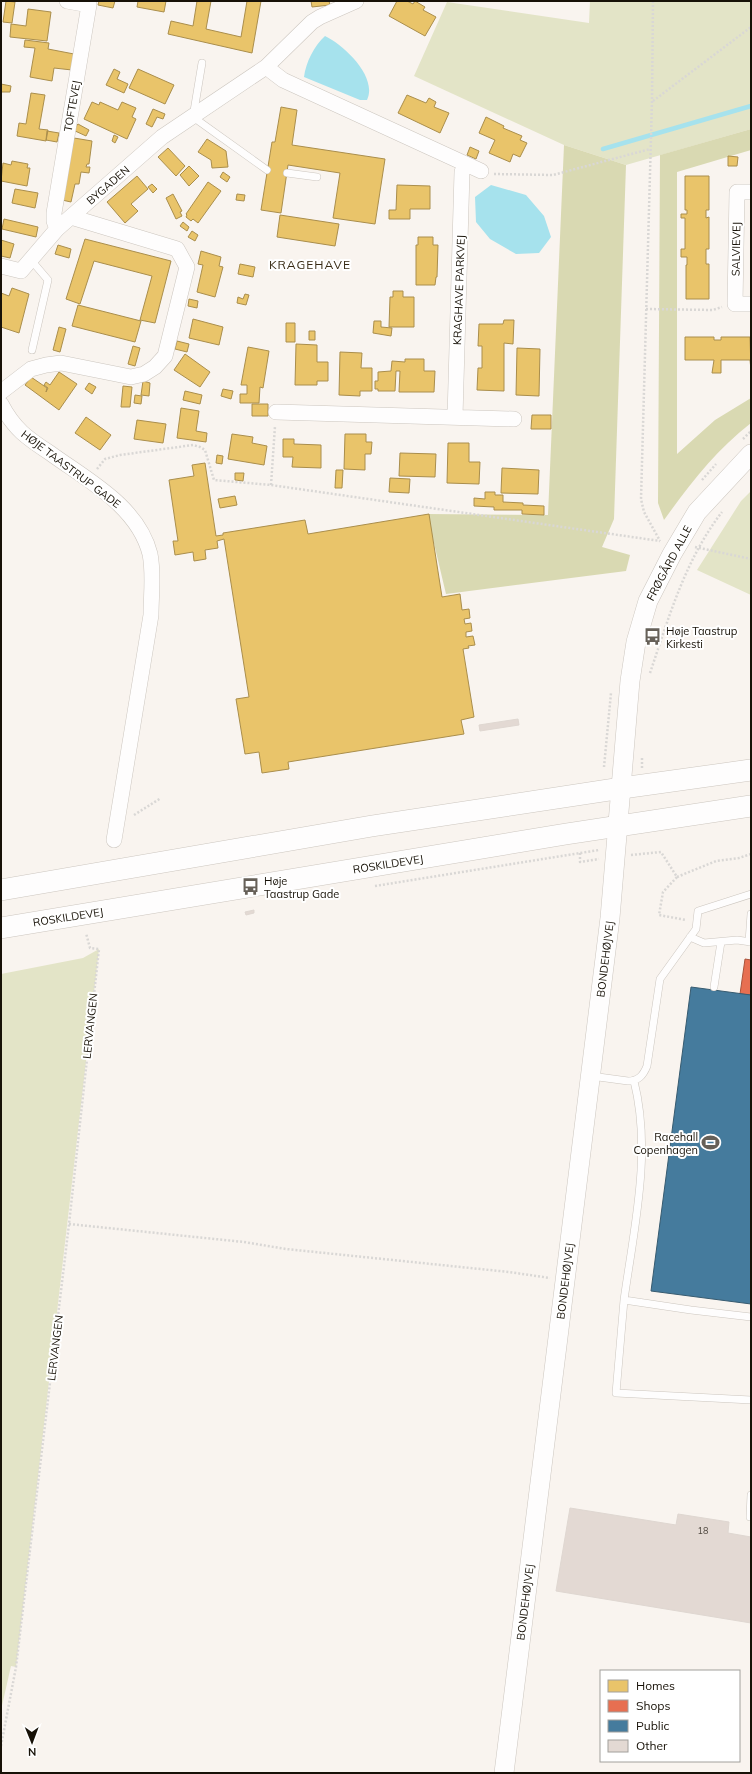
<svg xmlns="http://www.w3.org/2000/svg" width="752" height="1774" font-family="Mulish,sans-serif">
<style>
.green{fill:#e3e4c7}
.forest{fill:#d9d9b2}
.water{fill:#a6e2ed}
.homes{fill:#e9c46a;stroke:#aa8e4c}
.shops{fill:#e76f51;stroke:#a9533b}
.public{fill:#457b9d;stroke:#375b70}
.lines{fill:none;stroke-linecap:round;stroke-linejoin:round}
.stream{stroke:#a6e2ed;stroke-width:4.5}
.building{fill:#e3d9d3;stroke:#dfd7d1}
.service-casing{stroke:#ccc6bf;stroke-width:8}
.minor-casing{stroke:#ccc6bf;stroke-width:16}
.tertiary-casing{stroke:#ccc6bf;stroke-width:20}
.secondary-casing{stroke:#ccc6bf;stroke-width:22}
.path{stroke:#d9d7d5;stroke-width:2.5;stroke-dasharray:2 2;stroke-linecap:butt}
.service{stroke:#fefdfd;stroke-width:7}
.minor{stroke:#fefdfd;stroke-width:15}
.tertiary{stroke:#fefdfd;stroke-width:19}
.secondary{stroke:#fefdfd;stroke-width:21}
.labels{text-anchor:middle;stroke-width:4;stroke-linejoin:round;paint-order:stroke}
.number-label{font-size:9px;fill:#4d463d}
.street-label{font-size:11px;fill:#171107;stroke:#fff}
.poi-label{font-size:11px;fill:#171107;stroke:#fff;text-anchor:start}
.neighbourhood-label{font-size:12px;letter-spacing:1px;fill:#362811;stroke:#fff}
</style>
<rect width="100%" height="100%" fill="#f9f4ef"/>
<path class="green" d="M590,1H751V129L626,165L564,145L414,76L447,2L589,23Z
M751,491V595L697,570L741,501Z
M99,949L16,1667L11,1666L1,1710V974L83,958Z"/>
<path class="forest" d="M751,129V150L677,172V454L715,420L751,398V423C716,450 690,484 664,520L658,503L660,155Z
M564,145L626,165L614,519L602,547L630,555L626,571L446,594L427,514L548,515Z"/>
<path class="water" d="M325,36C344,45 378,77 367,100H360L304,77C306,62 314,46 325,36Z
M491,185L526,195L544,216L551,237L539,253L516,254L490,239L476,222L475,197Z"/>
<path class="homes" d="M6,1L15,2L12,23L3,22Z
M99,1H115L113,8L98,5Z
M138,1H166L164,12L137,7Z
M197,1H211L206,29L241,37L247,1H261L252,53L168,34L171,21L193,26Z
M311,1H329L330,5L312,7Z
M397,1H407L413,4L415,1L425,7L423,10L436,17L425,36L389,16Z
M28,9L51,12L47,41L10,37L11,24L26,26Z
M25,40L49,43L48,49L74,54L72,70L54,68L52,81L30,77L35,48L24,47Z
M114,69L120,72L117,79L128,84L124,93L106,85Z
M138,69L174,85L165,104L129,88Z
M1,84L11,86L10,92H1Z
M31,93L45,95L39,129L48,130L46,141L17,136L19,123L26,124Z
M407,95L426,103L429,98L436,102L434,107L449,113L440,133L398,113Z
M92,102L99,105L100,102L118,110L122,102L136,108L132,117L136,119L127,139L84,119Z
M281,107L297,110L292,145L385,159L375,224L333,218L340,173L288,165L281,213L261,210L272,142H275Z
M153,109L165,114L163,119L157,117L152,127L146,124Z
M486,117L504,126L503,128L522,136L520,140L527,143L520,157L513,154L510,162L489,153L495,140L479,133Z
M78,124L89,130L86,136L73,130Z
M47,131L59,133L57,142L46,140Z
M114,135L118,137L115,143L112,141Z
M74,138L92,141L89,164H87L86,167H90L89,173L81,172L79,184H75L71,202L62,200Z
M207,139L226,151L228,167L212,168L211,160L198,152Z
M470,147L479,151L476,159L467,155Z
M168,148L185,166L176,176L158,157Z
M728,156L738,157L737,166H728Z
M12,161L28,164L27,168H30L27,186L1,181L3,163L11,165Z
M189,166L199,176L189,186L180,175Z
M223,172L230,177L227,182L220,177Z
M137,176L148,189L131,204L138,211L125,223L107,202Z
M685,176H709V210H706V218L709,217V249H706V264H709V299H686V265H687V257H681V249H685V218H681V214H687V210H685Z
M208,182L221,191L198,223L193,219L191,221L186,217L187,215L186,214Z
M152,184L157,189L153,193L148,187Z
M397,185L430,186V209H410V219H389V210H396Z
M15,189L38,193L35,208L12,203Z
M173,194L182,211L180,212L182,216L176,219L166,198Z
M237,194L245,195L244,201L236,200Z
M280,215L339,224L335,246L277,237Z
M4,219L38,227L36,237L2,229Z
M183,222L189,227L187,231L180,226Z
M192,231L198,235L195,241L188,237Z
M418,237H433V245H438L437,277H436L435,285H416V245H418Z
M85,239L171,261L155,323L140,320L152,276L94,261L80,304L66,299Z
M1,240L14,244L10,258L1,256Z
M58,245L71,249L69,258L55,254Z
M201,251L221,257L219,266L223,267L215,297L197,292L203,265L198,264Z
M240,264L255,267L253,277L238,274Z
M12,288L29,294L19,333L1,327V293L9,296Z
M393,291H403V297H414V327H389L390,297H393Z
M245,294L249,295L246,305L237,303L238,297L243,299Z
M189,299L198,301L197,308L188,306Z
M78,305L141,321L135,342L72,326Z
M193,319L223,327L219,345L189,338Z
M504,320H514L513,344L504,343V391L477,390L478,368H482V346H478L479,324H503Z
M374,321H381V327L392,328L391,336L373,333Z
M286,323H295V342H286Z
M59,327L66,329L60,352L53,350Z
M309,331H315V340H309Z
M685,337H714V340H721V337H750L751,370L750,360H721V373H712L714,360H685Z
M177,341L189,344L187,352L175,349Z
M296,344L317,345V362H328V381H317V385H295Z
M133,346L140,348L135,366L128,364Z
M248,347L269,351L263,388L260,387L259,403H240V394H247V385H241Z
M517,348L540,349L539,396L516,395Z
M340,352L362,353L361,368H372V391H360V396L339,395Z
M185,354L210,372L200,387L174,370Z
M405,359H424V371H435L434,392H399L400,371H396L395,391H378V389H375V381H378V372L391,371L392,361L405,362Z
M59,372L77,384L59,410L25,385L31,377L47,388L46,392L48,388L44,385L46,382L50,385Z
M143,381L150,383L149,396L141,395Z
M89,383L96,387L92,394L85,389Z
M123,386L132,387L130,407H121Z
M223,389L233,391L231,399L221,396Z
M185,391L202,395L200,404L183,400Z
M135,395L142,396L141,404L134,403Z
M252,404H268V416H252Z
M181,408L199,411L196,431L207,433L206,442L177,438Z
M532,415H551V429H531Z
M86,417L111,435L100,450L75,433Z
M137,420L166,424L163,443L134,439Z
M232,434L253,437L252,443L267,446L264,465L228,459Z
M345,434H366V442H372L371,454H365V470L344,469Z
M283,439H294V444L321,445V468L292,467L293,457H283Z
M448,443H469V462H480L479,484L447,483Z
M400,453L436,454L435,477L399,476Z
M217,455L223,456L222,464L216,463Z
M205,463L216,536L223,535V533L305,520L308,534L429,514L442,597L460,594L462,610L469,609L470,618L464,619L465,624L471,623L472,631L466,632V637L473,636L475,645L468,646L469,648L463,649L474,717L461,720L464,734L288,762L289,769L262,773L259,752L245,754L236,699L249,697L224,539L217,541L218,548L205,550L206,559L194,561L193,552L175,555L173,541H178L169,480L194,476L192,465Z
M502,468L539,470L538,494L501,493Z
M336,470H343L342,488H335Z
M235,473H244L243,481L235,480Z
M390,478L410,479L409,493L389,492Z
M485,492H495V495H503V502L523,503V505L544,506V515L522,514V510H494V507L474,506V498L485,499Z
M235,496L237,505L220,508L218,499Z"/>
<path class="shops" d="M745,959L751,960V995L740,994Z"/>
<path class="public" d="M691,987L751,995V1304L651,1291Z"/>
<g class="lines">
<path class="stream" d="M603,149L751,106"/>
</g>
<path class="building" d="M518,719L519,725L480,731L479,725Z
M254,910V913L246,915L245,912Z
M570,1508L676,1525L678,1514L729,1522L728,1533L751,1537V1623L556,1591Z"/>
<g class="lines">
<defs>
<path id="service" d="M202,63L193,117L267,170
M287,173L317,177
M31,260L48,280L32,350
M690,937L704,943L737,940L751,942
M749,942L751,914
M714,987L721,942
M591,1076L628,1081C638,1081 643,1076 647,1066L660,979L696,929L698,911L751,894
M634,1081C652,1152 634,1228 624,1300L691,1310L751,1317
M624,1300L616,1393L751,1400
M750,1517L751,1495"/>
<path id="minor" d="M266,67L283,80L481,171
M751,192H737L735,304H751
M57,229L54,221V213L89,5L67,1
M1,266L21,271L57,229L162,137L266,67L312,22L320,17L356,1
M1,392L31,369L46,365L61,363L131,377L144,374L155,367L165,356L187,267L177,249L71,217
M1,404C14,429 27,438 50,453C87,480 138,506 150,554C154,574 151,595 151,615L114,840
M276,412L514,419
M455,417L462,172L465,164"/>
<path id="tertiary" d="M504,1773L610,918L630,681L636,642L648,601L672,554L697,512L751,454"/>
<path id="secondary" d="M1,890L372,826L622,788L751,770
M1,928L566,834L751,806"/>
</defs>
<use href="#service" class="service-casing"/>
<use href="#minor" class="minor-casing"/>
<use href="#tertiary" class="tertiary-casing"/>
<use href="#secondary" class="secondary-casing"/>
<path class="path" d="M653,1L652,101L641,499L644,512L660,541
M653,101L751,27
M494,174L553,175L650,149
M646,309L713,310L722,307
M743,439L751,431
M97,469L105,459L120,455L193,445L200,447L205,450L214,480L271,485L660,541
M702,480L716,464
M271,485L275,426
M695,547L751,559
M650,673C669,617 685,560 722,512
M604,767L611,693
M642,768V757
M134,815L161,798
M580,853V862L599,859
M631,855L661,852L677,877L663,892L659,915L686,920
M677,877L716,861L739,858L751,854
M375,886L599,850
M69,1224L244,1242L286,1249L509,1272L550,1278
M1,1746L16,1667L69,1224L99,949L90,948L86,933"/>
<use href="#service" class="service"/>
<use href="#minor" class="minor"/>
<use href="#tertiary" class="tertiary"/>
<use href="#secondary" class="secondary"/>
</g>
<defs>
<symbol id="bus-bare" viewBox="-9 -9 18 18"><path d="M-5-6H5V4H4V6H2V4H-2V6H-4V4H-5ZM-3.5-4V0h7V-4ZM-3.5 1.2v1.5H-2V1.2ZM2 1.2v1.5H3.5V1.2Z" fill="#666058" stroke="#fff" stroke-width="2.5" paint-order="stroke"/></symbol>
<symbol id="stadium-bare" viewBox="-9 -9 18 18"><path d="M0-5a6.5 5 0 1 0 0 10a6.5 5 0 1 0 0-10ZM-3.5-1.8h7v3.6h-7Z" fill="#666058" stroke="#fff" stroke-width="2.5" paint-order="stroke"/></symbol>
</defs>
<g fill-rule="evenodd">
<use href="#bus-bare" x="640" y="624" width="25" height="25"/>
<use href="#bus-bare" x="238" y="874" width="25" height="25"/>
<use href="#stadium-bare" x="698" y="1130" width="25" height="25"/>
</g>
<g class="labels">
<g class="number-label">
<text x="703" y="1534">18</text>
</g>
<g class="street-label">
<text transform="translate(72 106) rotate(-80)" y="4">TOFTEVEJ</text>
<text transform="translate(108 185) rotate(-41)" y="4">BYGADEN</text>
<text transform="translate(736 249) rotate(-89)" y="4">SALVIEVEJ</text>
<text transform="translate(459 290) rotate(-88)" y="4">KRAGHAVE PARKVEJ</text>
<text transform="translate(71 469) rotate(37)" y="4">HØJE TAASTRUP GADE</text>
<text transform="translate(669 563) rotate(-62)" y="4">FRØGÅRD ALLE</text>
<text transform="translate(388 864) rotate(-9)" y="4">ROSKILDEVEJ</text>
<text transform="translate(68 917) rotate(-9)" y="4">ROSKILDEVEJ</text>
<text transform="translate(605 959) rotate(-83)" y="4">BONDEHØJVEJ</text>
<text transform="translate(90 1026) rotate(-84)" y="4">LERVANGEN</text>
<text transform="translate(565 1281) rotate(-83)" y="4">BONDEHØJVEJ</text>
<text transform="translate(55 1348) rotate(-83)" y="4">LERVANGEN</text>
<text transform="translate(525 1602) rotate(-83)" y="4">BONDEHØJVEJ</text>
</g>
<g class="poi-label">
<text x="666" y="635">Høje Taastrup<tspan x="666" dy="13">Kirkesti</tspan></text>
<text x="264" y="885">Høje<tspan x="264" dy="13">Taastrup Gade</tspan></text>
<text x="698" y="1141" text-anchor="end">Racehall<tspan x="698" dy="13">Copenhagen</tspan></text>
</g>
<g class="neighbourhood-label">
<text x="310" y="269">KRAGEHAVE</text>
</g>
</g>
<rect width="752" height="1774" fill="none" stroke="#171107" stroke-width="4"/>
<rect x="600" y="1670" width="140" height="92" fill="#ffffff" stroke="#a2a09c"/>
<rect x="608" y="1680" width="20" height="12" fill="#e9c46a" stroke="#a2a09c"/>
<text x="636" y="1690" font-size="12" fill="#171107">Homes</text>
<rect x="608" y="1700" width="20" height="12" fill="#e76f51" stroke="#a2a09c"/>
<text x="636" y="1710" font-size="12" fill="#171107">Shops</text>
<rect x="608" y="1720" width="20" height="12" fill="#457b9d" stroke="#a2a09c"/>
<text x="636" y="1730" font-size="12" fill="#171107">Public</text>
<rect x="608" y="1740" width="20" height="12" fill="#e3d9d3" stroke="#a2a09c"/>
<text x="636" y="1750" font-size="12" fill="#171107">Other</text>
<g transform="translate(32 1742) rotate(179)" stroke="#ffffff" stroke-width="3" paint-order="stroke">
<path d="M0-3L7 15L0 10L-7 15Z" fill="#171107"/>
<text y="-6" font-size="11" font-weight="bold" text-anchor="middle" fill="#171107">N</text>
</g>
</svg>
